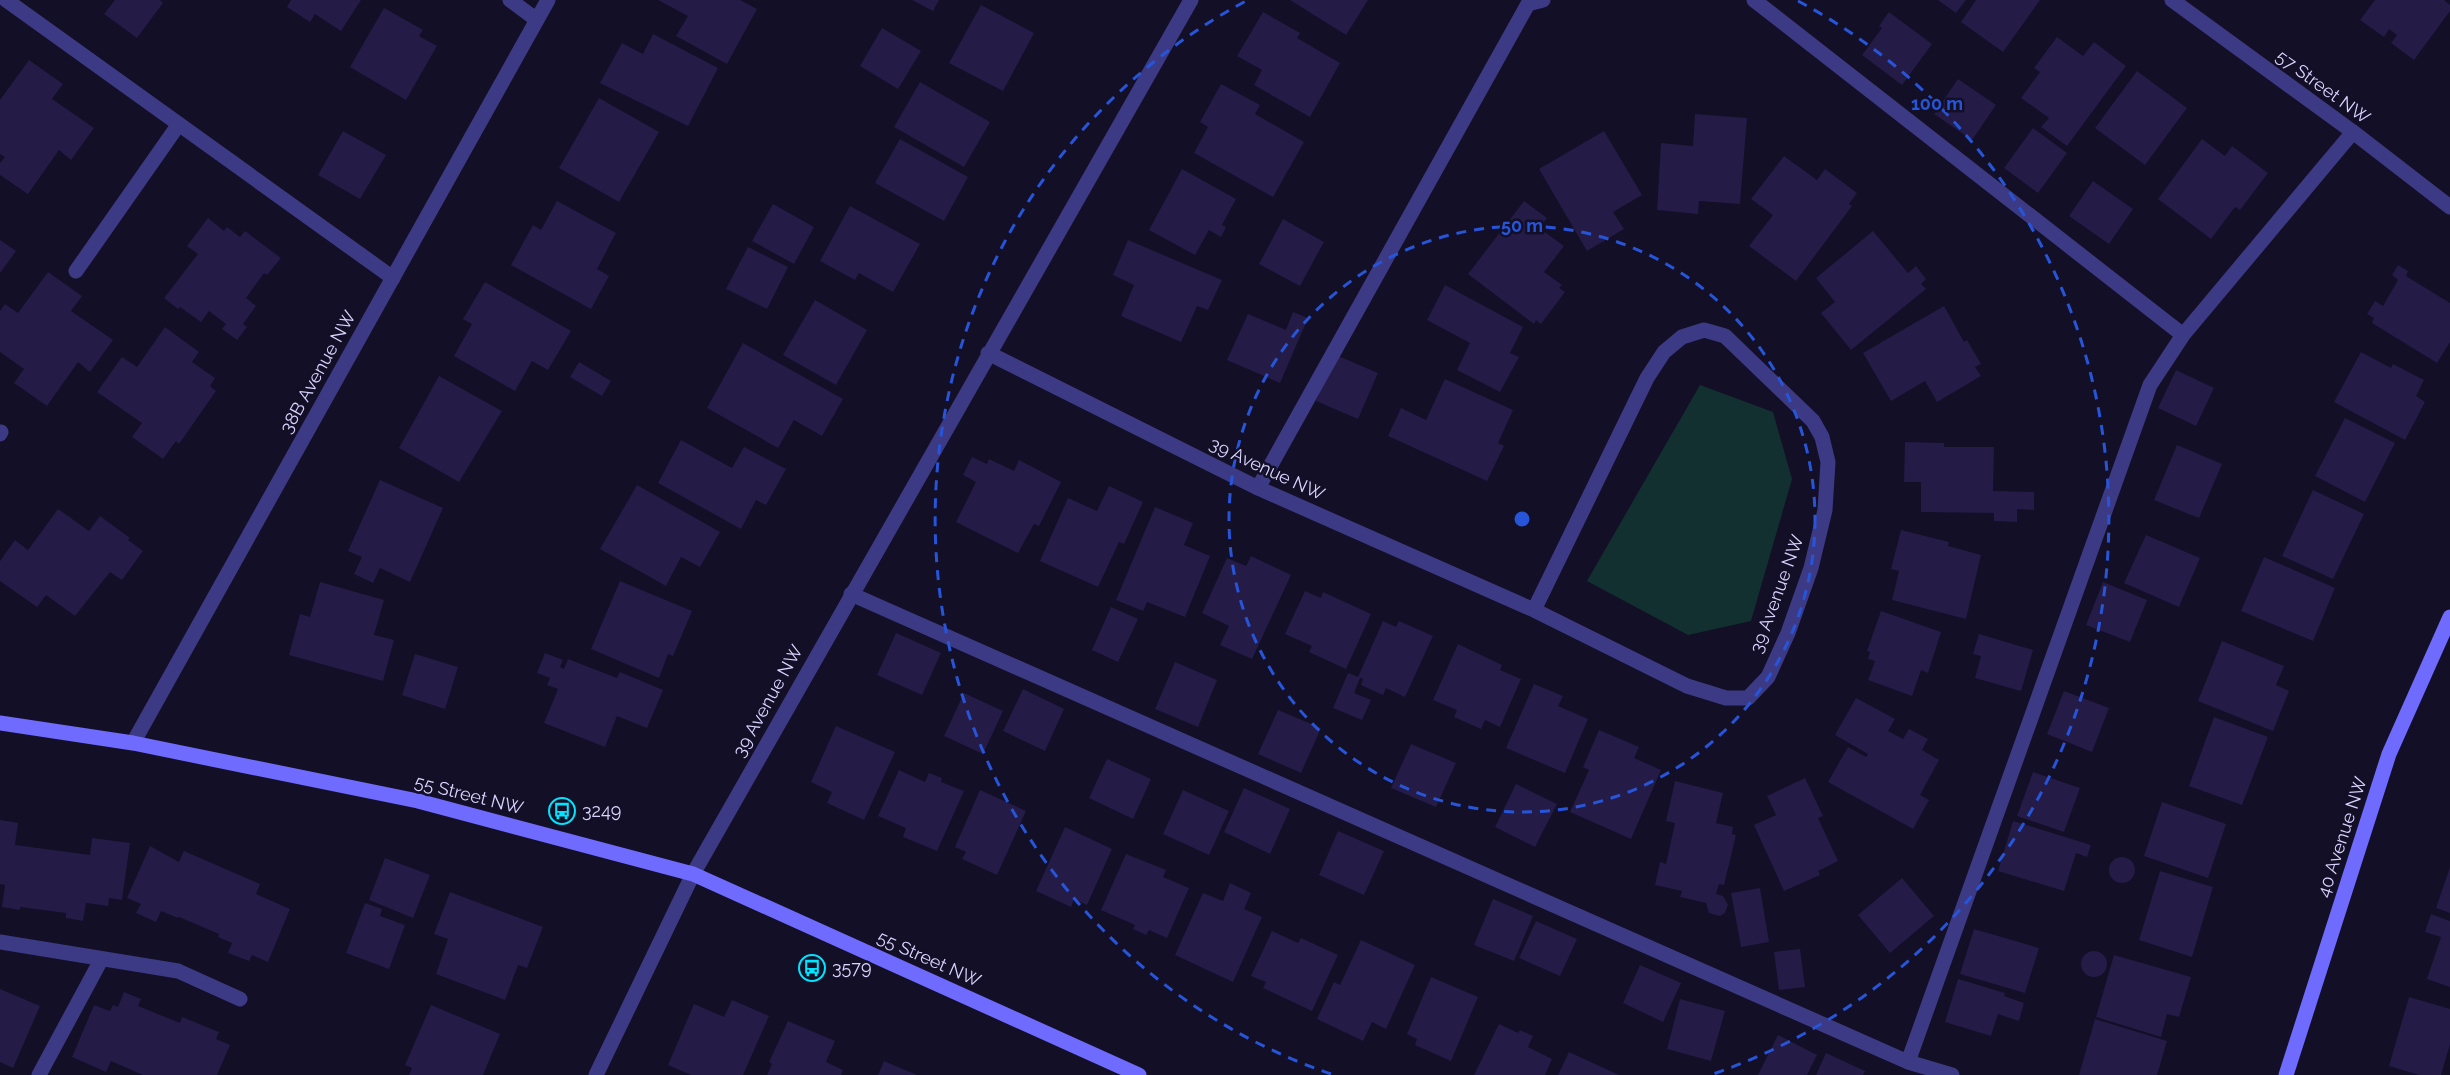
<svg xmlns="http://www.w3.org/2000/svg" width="2450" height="1075" font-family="Raleway,sans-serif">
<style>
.green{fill:#12302f}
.building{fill:#241b47}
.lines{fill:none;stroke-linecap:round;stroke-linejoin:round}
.lane{stroke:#3d3a85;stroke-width:15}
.street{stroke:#3d3a85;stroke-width:15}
.secondary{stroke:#6f6bff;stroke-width:15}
.ring{fill:none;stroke:#2655da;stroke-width:3;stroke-dasharray:10 8}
.labels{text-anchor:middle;stroke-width:5;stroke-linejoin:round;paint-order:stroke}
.street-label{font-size:18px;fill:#d9d4ff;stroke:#130f26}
.poi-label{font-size:18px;fill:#d9d4ff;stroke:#130f26;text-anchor:start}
.centre{fill:#2655da;stroke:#130f26;stroke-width:3}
.ring-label{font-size:18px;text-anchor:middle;font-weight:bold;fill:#2655da;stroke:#130f26;stroke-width:5;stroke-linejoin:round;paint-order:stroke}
</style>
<rect width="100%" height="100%" fill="#130f26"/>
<path class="green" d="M1700,385L1773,412L1792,479L1751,621L1688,635L1587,581Z"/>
<path class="building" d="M115,0H160L163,3L137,38L104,14Z
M291,0H361L341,31L315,14L310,22L287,7Z
M658,0H740L757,9L727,64L676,36L688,16Z
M912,0H939L933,11Z
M1290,0H1368L1346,35Z
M1938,0H1966L1956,13Z
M1976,0H2040L2003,52L1961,22Z
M2375,0H2444L2450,5V11L2414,60L2391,43L2397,35L2389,29L2384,37L2360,20Z
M981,5L1034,33L1003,91L949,63Z
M384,8L423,30L419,36L437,46L406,100L350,67Z
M1263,12L1300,33L1297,38L1340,63L1310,117L1254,85L1262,70L1237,56Z
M1889,12L1932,44L1902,85L1862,55L1882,28L1879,26Z
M882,28L921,51L898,89L860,66Z
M653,34L718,68L688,126L600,83L622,43L643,54Z
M2057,37L2083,56L2094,42L2126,66L2067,146L2041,127L2049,118L2021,98L2040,72L2034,68Z
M29,60L63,84L52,99L94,128L71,160L59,150L28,194L0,175V163L5,157L0,154V100Z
M2137,71L2187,108L2145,165L2095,128Z
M1958,79L1996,105L1972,140L1934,114Z
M920,82L990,122L964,167L894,127Z
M1221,84L1260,105L1255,114L1304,142L1273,197L1194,153L1208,127L1200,122Z
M599,98L659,132L619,202L559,168Z
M1695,114L1747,118L1740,204L1699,201L1698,214L1657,210L1661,143L1693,146Z
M2033,128L2067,153L2038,193L2004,168Z
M343,131L386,155L360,199L318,175Z
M1604,131L1642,195L1613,212L1624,229L1587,251L1539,169Z
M900,139L968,177L944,221L875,183Z
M2202,139L2225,156L2232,146L2268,173L2240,210L2235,207L2211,239L2158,199Z
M1784,156L1817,180L1825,169L1857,193L1849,204L1852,206L1796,281L1749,246L1773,215L1751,199Z
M1182,169L1236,199L1222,225L1226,227L1221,237L1209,230L1195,255L1149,230Z
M2093,181L2133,209L2109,244L2069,216Z
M557,201L616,233L597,269L609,276L591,309L511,265L533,225L541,230Z
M1524,201L1547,218L1539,228L1564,246L1544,272L1562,285L1559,288L1565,292L1541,324L1536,320L1534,324L1468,274Z
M773,204L814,227L794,264L752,241Z
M850,206L920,244L893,292L859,273L855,280L820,261Z
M208,218L224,231L227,227L240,237L245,231L281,258L267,275L264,273L246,298L256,306L243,324L247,327L237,340L222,329L226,324L209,311L201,322L180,307L178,309L164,298L198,254L187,246Z
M1283,219L1324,242L1300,286L1259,264Z
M1873,231L1908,273L1916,266L1926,279L1921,284L1926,289L1851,350L1821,313L1835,302L1816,278Z
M0,240L16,251L0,273Z
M1128,240L1222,280L1208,310L1197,306L1181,342L1121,316L1134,285L1113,275Z
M748,247L788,267L767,309L726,289Z
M2398,265L2408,271L2406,276L2450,303V342L2437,363L2372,323L2374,318L2367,314L2375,301L2383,306L2398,280L2392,275Z
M48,272L82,296L71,311L113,340L90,372L78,362L47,406L14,383L24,369L0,352V311L5,304L18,313Z
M485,282L571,331L548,370L532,361L515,391L454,356L472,324L463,319Z
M1445,285L1523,327L1510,353L1519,357L1500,392L1457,370L1470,343L1427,320Z
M815,300L867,330L836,385L783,355Z
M1944,306L1964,342L1967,340L1981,364L1975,367L1981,376L1937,402L1925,381L1891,401L1863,353Z
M1293,312L1308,318L1280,383L1227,360L1248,314L1286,330Z
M165,327L199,352L192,362L215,378L210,386L216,391L179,444L176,441L163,459L132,437L142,423L97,392L122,357L137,367Z
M743,343L843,399L822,436L794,420L778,448L707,408Z
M2361,352L2391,368L2393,364L2424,380L2416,396L2425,402L2405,440L2334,402Z
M1336,355L1378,373L1358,419L1316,401Z
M579,362L611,381L602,396L570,377Z
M2176,370L2214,388L2196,426L2158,408Z
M439,376L502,411L459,482L399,448Z
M1445,379L1513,410L1498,443L1504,446L1487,481L1388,436L1401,408L1426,420Z
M2345,418L2395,443L2365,502L2315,476Z
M681,440L732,468L744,447L786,469L766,505L756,500L741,529L658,483Z
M1905,442L1944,443V447H1994L1993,491L2034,492V510L2017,509V522L1994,521V513L1921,512V482H1904Z
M2177,445L2222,464L2199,518L2154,500Z
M972,457L987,464L989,459L1014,471L1019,460L1061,482L1039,526L1034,524L1018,553L956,522L976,482L963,475Z
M380,480L443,508L410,582L380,568L373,583L354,574L362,557L348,551Z
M637,485L720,532L700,567L681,557L666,586L600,549Z
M1109,486L1143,502L1124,544L1119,542L1098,587L1040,561L1068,498L1097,511Z
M2313,490L2364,514L2333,579L2282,556Z
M1155,507L1193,523L1184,545L1210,556L1185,617L1147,602L1143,611L1116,600Z
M58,509L89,531L100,516L130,538L128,540L143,551L122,580L110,572L75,616L46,595L37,607L0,581V561L15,540L28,550Z
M1901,530L1949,542L1948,546L1981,555L1966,619L1892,600L1899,571L1891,569Z
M2146,535L2200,558L2179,607L2124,583Z
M1251,556L1291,575L1252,659L1220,645L1229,626L1202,613L1227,558L1246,566Z
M2264,557L2335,588L2313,641L2241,611Z
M620,581L692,611L673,656L668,654L659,678L591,649Z
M320,582L384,600L374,635L394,640L383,681L289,655L300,614L310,617Z
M2103,582L2147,600L2130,642L2086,625Z
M1305,591L1321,598L1323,592L1371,614L1346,669L1309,652L1312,646L1285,634Z
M1111,607L1138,619L1118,662L1092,650Z
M1881,611L1941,632L1928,673L1921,670L1912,696L1868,680L1875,661L1868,659L1870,652L1867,651Z
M1383,621L1396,627L1399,621L1433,636L1405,697L1386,688L1383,695L1361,685L1363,679L1360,678L1354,693L1371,700L1362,720L1333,708L1348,673L1358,677Z
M896,633L941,653L922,695L877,675Z
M1979,634L2033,650L2021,691L1975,678L1981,656L1973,654Z
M2222,641L2284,666L2276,685L2289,691L2273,731L2198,701Z
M1458,644L1502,665L1500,670L1521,679L1500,727L1485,720L1481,729L1454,717L1457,710L1433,700Z
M545,653L563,660L560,667L564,669L568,659L617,678L620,672L663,690L647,728L617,716L605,747L544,723L558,689L547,685L550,678L537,673Z
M415,654L458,667L445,709L402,695Z
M1175,662L1217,680L1198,727L1155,709Z
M1534,684L1563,696L1558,706L1588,719L1565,773L1506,748Z
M1023,689L1064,709L1045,751L1003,731Z
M2064,691L2109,708L2092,752L2047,734Z
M964,693L1003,711L983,754L944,736Z
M1856,698L1895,719L1888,731L1903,739L1909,729L1928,739L1922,750L1939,760L1920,795L1929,800L1913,829L1828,782L1848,747L1866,757L1868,754L1835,735Z
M1278,710L1321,728L1301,773L1258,754Z
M2214,717L2268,737L2242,805L2189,786Z
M836,726L895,752L864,820L827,803L832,792L811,782Z
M1599,730L1639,747L1634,758L1661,770L1631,839L1570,812L1589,770L1583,767Z
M1411,744L1456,763L1436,807L1391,788Z
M1107,759L1151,779L1133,819L1089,798Z
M899,770L925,782L929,773L942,778L941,782L964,791L937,851L903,837L906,828L878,816Z
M2033,772L2080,788L2064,832L2017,816Z
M1805,778L1823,816L1818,818L1838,861L1818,871L1820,875L1784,891L1754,825L1776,815L1767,796Z
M1675,781L1723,793L1716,823L1733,827L1732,834L1736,835L1724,885L1719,884L1716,894L1723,896L1728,905L1725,913L1720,916L1709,913L1706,903L1680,897L1682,891L1655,885L1660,862L1666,864L1675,823L1666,821Z
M1516,784L1557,804L1535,847L1495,827Z
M1244,788L1290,809L1270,854L1224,832Z
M980,790L1026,811L997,875L962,859L966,852L955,847Z
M1183,790L1229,811L1209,855L1163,834Z
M2162,802L2226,824L2208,878L2144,856Z
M0,820L18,823L15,845L90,855L92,838L130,843L122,900L109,898L108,906L86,903L83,921L66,918V913L20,907V910L2,907L5,885L0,884Z
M2013,821L2091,845L2087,857L2076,853L2064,891L1998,871Z
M1065,827L1112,849L1087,905L1074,899L1071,907L1036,891Z
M1338,831L1384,851L1364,895L1319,875Z
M150,846L179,862L184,851L260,884L256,894L290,909L268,962L252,955L249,961L228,953L232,943L218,937L219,934L179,917L178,918L161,911L156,922L136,913L141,904L127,898Z
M1126,854L1166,870L1163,877L1189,888L1167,938L1149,930L1146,935L1133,929L1135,925L1101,910Z
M2109 870a13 13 0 1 1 26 0a13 13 0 1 1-26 0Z
M385,858L430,875L413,918L369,900Z
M2450,867V913L2436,908Z
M2160,871L2213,887L2192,957L2139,940Z
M1902,878L1934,916L1890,953L1858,915Z
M1230,883L1251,893L1244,909L1262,917L1233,982L1175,955L1203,893L1223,901Z
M1760,888L1769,942L1741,947L1731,893Z
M450,892L543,927L527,968L518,965L505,1000L436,974L448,939L434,934Z
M1493,899L1533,916L1514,961L1474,945Z
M365,903L382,909L380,916L405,925L389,969L346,953Z
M2431,914L2450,921V987L2427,979L2441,937L2425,932Z
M1536,921L1577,939L1560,976L1519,958Z
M1974,929L2039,948L2025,993L1960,974Z
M1272,931L1298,943L1301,938L1338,955L1312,1011L1263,988L1266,982L1251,976Z
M1361,940L1415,965L1386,1029L1372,1022L1363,1041L1317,1019L1334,982L1340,985Z
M1800,949L1805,987L1779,990L1774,952Z
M2081 964a13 13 0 1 1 26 0a13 13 0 1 1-26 0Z
M2114,955L2191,977L2179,1017L2167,1014L2161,1037L2096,1017Z
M1640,965L1681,983L1663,1022L1623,1003Z
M1431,977L1478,997L1451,1061L1415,1045L1417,1039L1407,1034Z
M1958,979L2005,993L2004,996L2024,1003L2019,1021L1998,1014L1991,1036L1945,1022Z
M0,989L40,1006L13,1068L0,1062Z
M124,992L141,999L138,1006L180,1023L182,1017L219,1032L216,1039L230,1045L217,1075H143L111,1061L106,1072L72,1057L94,1005L110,1011L113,1005L118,1007Z
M2409,997L2450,1009V1044L2441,1075H2419L2389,1066Z
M1680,999L1725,1011L1711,1061L1667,1049Z
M732,1000L769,1016L743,1075H691L668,1065L694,1004L724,1017Z
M431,1005L500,1034L483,1075H409L412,1068L405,1065Z
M2095,1019L2167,1041L2157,1075H2079Z
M788,1021L835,1041L826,1062L843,1070L841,1075H767L772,1064L769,1062Z
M1499,1024L1518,1033L1520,1030L1533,1036L1528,1047L1552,1059L1545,1075H1474Z
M1778,1035L1817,1055L1807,1075H1758Z
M1569,1052L1619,1075H1558Z
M1826,1053L1865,1071L1863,1075H1816Z
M884,1061L917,1075H878Z"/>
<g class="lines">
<path class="lane" d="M6,0L393,278
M1754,0L2183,335
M76,271L179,124
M0,434L1,432
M1258,488L1528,4L1543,0
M851,594L1908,1062L1952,1075
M0,942L178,971L240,999
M1908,1062L2150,385L2183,335L2353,132
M39,1075L101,960"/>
<path class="street" d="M510,0L537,20
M2172,0L2353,132L2450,207
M988,353L1258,488L1534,610L1687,686L1726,698H1748L1768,677L1788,633L1811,568L1825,510L1828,462L1822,437L1813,421L1725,336L1704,330L1682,337L1664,352L1647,378L1534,610
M133,743L548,0
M596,1075L693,874L1191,0"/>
<path class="secondary" d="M0,723L133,743L418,801L693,874L1139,1075
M2286,1075L2389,754L2450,617"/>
</g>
<g class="ring">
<circle cx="1522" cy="519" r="293"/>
<path d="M1331 1074A587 587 0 0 1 1246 1M1798 1A587 587 0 0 1 1713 1074"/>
</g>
<defs>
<symbol id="bus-ring" viewBox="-11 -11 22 22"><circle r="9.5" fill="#130f26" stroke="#00e5ff" stroke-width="1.5"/><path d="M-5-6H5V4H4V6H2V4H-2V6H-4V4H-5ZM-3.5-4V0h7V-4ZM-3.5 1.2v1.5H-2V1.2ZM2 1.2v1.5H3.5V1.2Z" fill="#00e5ff"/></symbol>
</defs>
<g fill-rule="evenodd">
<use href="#bus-ring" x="547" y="796" width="30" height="30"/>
<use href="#bus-ring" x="797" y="953" width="30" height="30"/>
</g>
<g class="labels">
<g class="street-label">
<text transform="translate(2323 87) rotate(36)" y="6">57 Street NW</text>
<text transform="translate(318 372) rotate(-61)" y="6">38B Avenue NW</text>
<text transform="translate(1267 469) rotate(25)" y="6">39 Avenue NW</text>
<text transform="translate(1777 594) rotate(-70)" y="6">39 Avenue NW</text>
<text transform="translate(768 701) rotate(-61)" y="6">39 Avenue NW</text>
<text transform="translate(469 795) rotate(14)" y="6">55 Street NW</text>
<text transform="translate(2342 837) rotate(-72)" y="6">40 Avenue NW</text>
<text transform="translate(929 959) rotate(24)" y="6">55 Street NW</text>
</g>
<g class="poi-label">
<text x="582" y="817">3249</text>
<text x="832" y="974">3579</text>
</g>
</g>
<circle cx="1522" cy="519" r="9" class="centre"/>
<g class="ring-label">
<text x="1937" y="110">100 m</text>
<text x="1522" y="232">50 m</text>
</g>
</svg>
